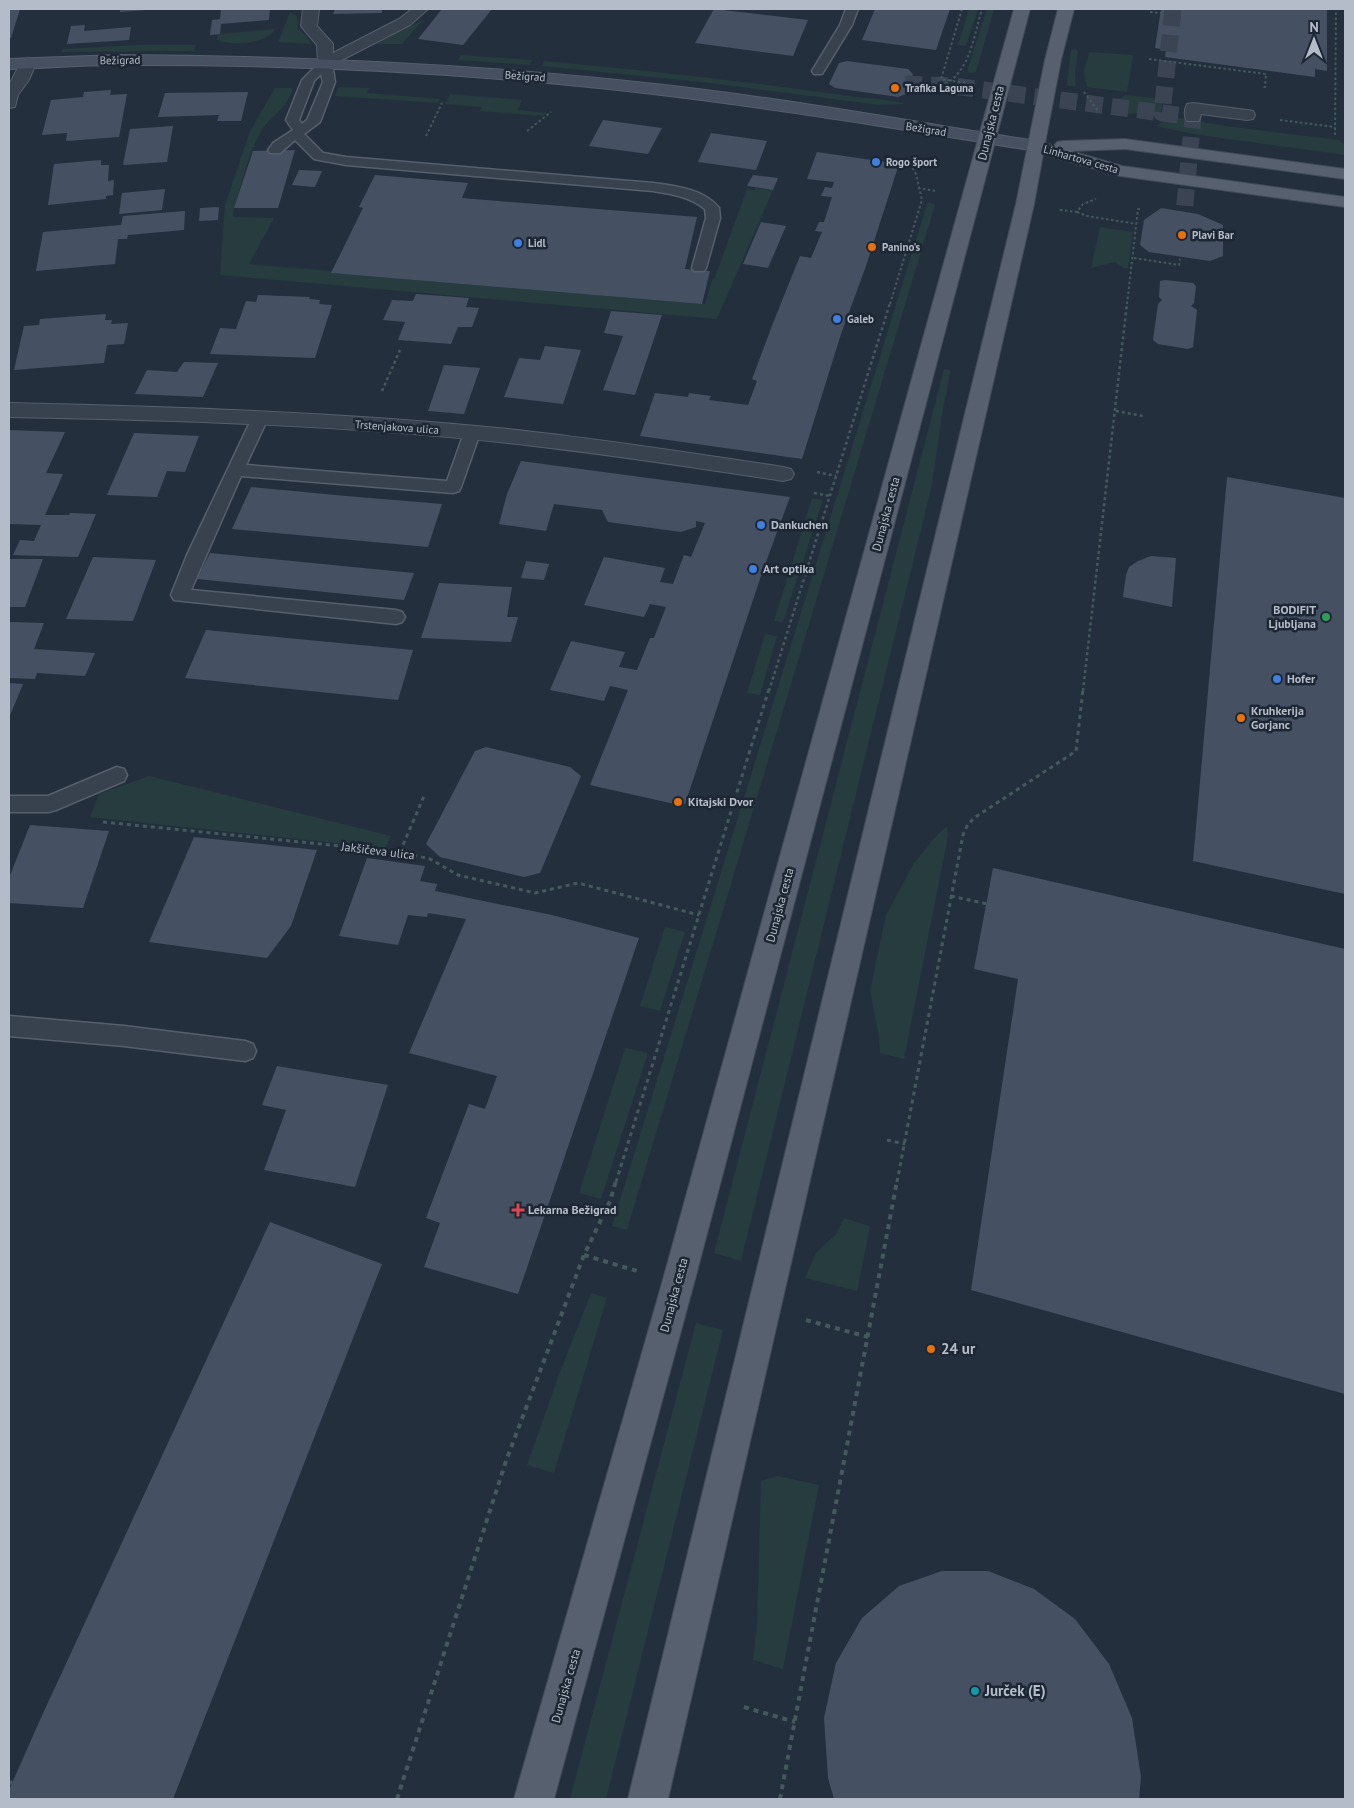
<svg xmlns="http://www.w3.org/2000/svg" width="1354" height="1808" font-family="'PT Sans',sans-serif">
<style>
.green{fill:#263c3f}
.building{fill:#455162}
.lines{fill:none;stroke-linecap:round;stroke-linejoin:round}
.street-tunnel{stroke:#3a4453;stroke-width:17;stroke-dasharray:17 9;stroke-linecap:butt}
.lane-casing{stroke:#565f6c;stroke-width:3}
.street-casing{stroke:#565f6c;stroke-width:2}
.secondary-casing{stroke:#565f6c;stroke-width:2}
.primary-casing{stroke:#414a57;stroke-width:2}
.path-far3{stroke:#44595c;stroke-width:2;stroke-dasharray:2.5 2.5;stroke-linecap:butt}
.path-far2{stroke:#44595c;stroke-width:2.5;stroke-dasharray:3 3;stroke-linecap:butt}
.path-far1{stroke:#44595c;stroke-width:3;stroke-dasharray:4 4;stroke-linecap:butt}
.path{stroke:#44595c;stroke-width:4;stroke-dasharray:5 5;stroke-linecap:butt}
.lane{fill:#38414e;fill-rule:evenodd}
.street{fill:#38414e;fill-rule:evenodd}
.secondary{fill:#465061;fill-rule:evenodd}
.primary{fill:#56606e;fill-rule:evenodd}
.food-dot{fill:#e8710a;stroke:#1d2633;stroke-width:2}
.shop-dot{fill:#3f7fe0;stroke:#1d2633;stroke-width:2}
.leisure-dot{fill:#2e9e5b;stroke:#1d2633;stroke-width:2}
.health-dot{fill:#e0444e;stroke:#1d2633;stroke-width:2}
.culture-dot{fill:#0f9aa8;stroke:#1d2633;stroke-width:2}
.labels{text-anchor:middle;stroke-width:5;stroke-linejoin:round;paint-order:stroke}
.far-street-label{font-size:11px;fill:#b4bcc9;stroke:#1d2633}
.far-poi-label{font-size:11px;font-weight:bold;fill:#b4bcc9;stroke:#1d2633;text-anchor:start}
.street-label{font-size:12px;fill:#b4bcc9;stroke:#1d2633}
.poi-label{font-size:12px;font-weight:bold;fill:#b4bcc9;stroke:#1d2633;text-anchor:start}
.near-poi-label{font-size:15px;font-weight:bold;fill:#b4bcc9;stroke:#1d2633;text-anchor:start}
</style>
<rect width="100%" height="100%" fill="#242f3e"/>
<path class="green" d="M969,9H978L966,46L958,45Z
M987,9H994L976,72L970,73L967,71Z
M290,12L297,16L298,29L306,35L311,44L278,42Z
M423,20L402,44H377L385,38Z
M275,29C268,44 230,46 217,40L218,34Z
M139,45H196L194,51L61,52L63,49Z
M1075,49L1078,51L1075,74L1076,86H1068L1067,84L1071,50Z
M1089,52L1133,55L1127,92L1087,87L1084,72Z
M461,55L532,60L530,65L458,60Z
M544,61C644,70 743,81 842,95C853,97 899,100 904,104L879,105L702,82L542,66Z
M339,87L369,88L367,93L440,99L438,103L335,96Z
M275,88H293C286,111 271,115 261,131C248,155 242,183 234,208L233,217L274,218L249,264L332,271V273L705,304L712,280L715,277L747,189L755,190V188L773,190L717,319L220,275L225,205L250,131Z
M450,94L522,100L518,110L548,113L542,116L480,111L481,107L445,104Z
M1126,95L1163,99L1161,116L1140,113L1127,114L1111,102Z
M1179,118L1225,126L1339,140L1345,145V155L1193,134L1156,126L1170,119Z
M929,202L935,205L627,1230L612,1226L927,204Z
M1100,227L1133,232L1128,268H1124L1115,262L1091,268Z
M944,369L951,370L942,414L932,485L741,1261L714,1253Z
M812,498L823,500L783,622L774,621Z
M765,634L777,636L760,695L747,693Z
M149,776L391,836L385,848L90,817L99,794Z
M947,826L948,836L904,1059L880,1053L879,1036L870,991L886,915L914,863L938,834Z
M665,927L685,932L660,1011L640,1006Z
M625,1048L648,1053L601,1199L579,1193Z
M844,1218L870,1226L857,1291L805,1278L816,1253L837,1233Z
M591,1293L607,1298L554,1473L527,1465L560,1372Z
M696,1323L723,1330L606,1799H570Z
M778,1476L819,1485L783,1669L753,1660L757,1626L761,1481Z"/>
<path class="building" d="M20,9L11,38H9V10Z
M120,9H146V10L120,12Z
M221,9H270L269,20L221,24L220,34L210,35L212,20L220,19Z
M335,9H382V13L333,14Z
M442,9H492L463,45L418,39Z
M714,9L808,20L793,56L695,43Z
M875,9H950L936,50L862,40Z
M1161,9H1327V71L1315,69V77L1165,57L1166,50L1155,48Z
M85,25L84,31L131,27L129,40L67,44L71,26Z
M847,61L908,69L913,74L906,94L898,97L835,88L829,84L839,63Z
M111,90L110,95L127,94L119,137L66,141L67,133L42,135L51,100L83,97L84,92Z
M248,92L241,121H217L219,115L158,117L165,93Z
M603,120L662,128L648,154L589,146Z
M173,126L167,162L123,165L130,129Z
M711,133L767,141L756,170L698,162Z
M295,150L278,208H234L253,151Z
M817,152L899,164L866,266L841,334L802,459L640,436L655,393L688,397L689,393L711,396L709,400L748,405L757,381L752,379L773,323L800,256L811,258L822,232L815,231L819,222H824L832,197L821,196L825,187L832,188L834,182L807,179Z
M101,160V165H109L108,181L114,180L113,195L106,196V199L48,205L54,164Z
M299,170L322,171L315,187L292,185Z
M375,175L468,183L462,198L697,217L685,269L710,271L702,304L331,273L363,208L359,207Z
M753,175L778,178L773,190L747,186Z
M165,189L162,210L119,214L122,193Z
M219,207L218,220L199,221L200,208Z
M1161,208L1198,214L1223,225V256L1210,261L1149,252L1140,245L1144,220Z
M185,211L184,230L128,235L127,239H118L115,264L36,271L43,232L121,225L123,216Z
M761,222L786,226L768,268L743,264Z
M1165,280L1193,283L1196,286L1194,303L1191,306L1197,310L1193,347L1188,349L1158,344L1153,340L1158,304L1162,300L1159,297L1160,281Z
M416,294L469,298L466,307L479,308L472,327H458L451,344L398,340L405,322L383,320L392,300L413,301Z
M258,295L310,297L309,299L320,300L319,304L332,305L315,358L210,354L220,328L236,329L246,301L256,302Z
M611,311L662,315L635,395L603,390L623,336L604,333Z
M106,314L105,320H112L111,324L128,323L124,344L107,345L104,363L14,370L24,326L39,325L40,319Z
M545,346L581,350L563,404L504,397L519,358L540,360Z
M184,362L218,363L203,397L135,394L147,370L177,372Z
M444,365L480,368L464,414L428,411Z
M9,430L65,432L46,473L63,474L45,515H69L70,513L96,514L78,557L13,555L20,540L34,541L41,525L9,524Z
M134,433L199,436L185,472L167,471L157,497L107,495Z
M521,461L790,497L763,570L685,804L679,805L590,785L628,690L610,686L604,701L550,690L571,641L625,652L619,667L637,670L650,638H654L666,607L650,604L644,617L584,605L604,557L665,568L660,582L673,584L684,555L691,557L705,523L696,521V527L681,532L608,522L602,510L554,504L546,531L499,524L507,494Z
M1227,477L1345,498V894L1193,861Z
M251,487L346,496L442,504L428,547L232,529Z
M210,553L414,573L404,600L197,579Z
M1151,556L1176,558L1172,607L1123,597L1126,575L1129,567L1138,561Z
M93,557L156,560L133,621L66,619Z
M9,559H43L25,607H9Z
M526,561L549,564L544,580L521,578Z
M439,583L512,587L507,617H518L511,642L421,638Z
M10,622L44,623L34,649L95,653L85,676L37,673L35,679L9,678Z
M206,630L308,640L413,650L398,700L185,678Z
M9,683L23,684L9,718Z
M486,747L570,767L581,776L540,873L524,877L440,857L426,844L475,751Z
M30,825L109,831L83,908L9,903V878Z
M194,837L317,850L291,926L267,958L149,942Z
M367,858L425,866L420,881L437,884L435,891L552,915L639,938L518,1294L424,1267L440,1223L426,1218L469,1104L485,1109L497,1076L409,1053L466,919L428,913L427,917L408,915L398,945L339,936Z
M993,868L1345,949V1394L971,1290L1018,979L974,969Z
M277,1066L388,1085L355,1187L264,1170L286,1110L262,1105Z
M270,1222L382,1264L173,1799H9V1790L40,1720Z
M942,1571H988L1034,1589L1075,1619L1109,1664L1132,1718L1141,1777L1139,1799H834L828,1778L824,1718L836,1663L862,1618L899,1586Z"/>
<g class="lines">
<path class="street-tunnel" d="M1173,9L1162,113L1193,117L1184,214
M905,84L953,86L1162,113"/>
<defs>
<path id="lane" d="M846,9H858L852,25L822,74H814L812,71L840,25Z
M326,59L332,63L335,82L320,122L304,134L323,153L346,157L653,183C675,186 705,189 719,208L720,218L706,268L704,271H694L692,268L706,218L705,209C690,197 672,194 653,191L346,165L314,159L295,140L280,153H270L268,150L273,143L293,130L286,120L302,80L322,60ZM321,74L323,82L307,120L302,124L299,120L314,81Z
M260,413L266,414L268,418L246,465L447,481L464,433L466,429L472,428L478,429L480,433L461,487L459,491L453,493L241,476L191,590L396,610L402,612L405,617L402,622L396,624L174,600L171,595L187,555L252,418L254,414Z
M117,767L124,769L127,775L124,781L56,810L49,812H9V796H48Z
M9,1016L124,1026L245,1041L253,1044L256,1051L253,1058L245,1061L124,1046L9,1036Z"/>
<path id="street" d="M303,9H319L317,26L333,44V53L399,19L412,9H428L410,25L326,68L320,66L318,63L317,45L301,26Z
M28,58L34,60L36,63L29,80L18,95L15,107L9,108V85L22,60Z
M1193,103L1247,110L1253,111L1255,115L1253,119L1247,120L1201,114L1199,121H1187C1184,116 1184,110 1187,104Z
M9,403C176,407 342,412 508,429C600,439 692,453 783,467L791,469L794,474L791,479L783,481C692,467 600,453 508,443C342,425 176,420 9,417Z"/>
<path id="secondary" d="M118,55C298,56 477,64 655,84C783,98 909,121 1036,141L1042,142L1045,146L1042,150L1036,151C887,127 739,102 589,87C433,71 275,64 118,65C81,65 45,68 9,69V59Z"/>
<path id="primary" d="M1014,9H1030L694,1283L554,1799H514L662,1283Z
M1058,9H1074L1061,60L1045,143L1054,146L1057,142L1063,141L1125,139L1345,169V179L1125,149L1071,151L1122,166L1345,197V207L1120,176L1043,154L1034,204L668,1799H628L1016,204L1045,60Z"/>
</defs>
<use href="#lane" class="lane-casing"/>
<use href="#street" class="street-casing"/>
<use href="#secondary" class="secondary-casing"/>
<use href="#primary" class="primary-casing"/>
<path class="path-far3" d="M962,9L941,79L966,83
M1150,12L1161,13
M1149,59L1266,74L1265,87H1263
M1084,92L1098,111
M928,93C970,79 971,46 982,9
M1280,120L1335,127
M527,131L551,112
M1335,135L1336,9
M426,136L442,103
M918,188L935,191
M1060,210L1077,212L1083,204L1096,199
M1077,212L1087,216L1137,224
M1134,258L1179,265L1180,259
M890,304L922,200L916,174L908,160
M1127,304L1138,209H1141"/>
<path class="path-far2" d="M382,391L400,350
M1116,411L1143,416
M817,472L836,476
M814,493L830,496
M769,691L890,303
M1083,691L1127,303"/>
<path class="path-far1" d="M103,822L400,852L430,859L458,875L535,893L578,883L699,915
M400,852L424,796
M951,896L987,904
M887,1140L905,1144
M616,1182L769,689
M897,1182L963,835L967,826L974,818L1076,751L1083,689"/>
<path class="path" d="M584,1255L637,1271
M806,1320L868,1337
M744,1707L795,1722
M9,1782L12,1783
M397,1799L506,1461L584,1255L610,1201L616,1181
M780,1799L897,1181"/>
<use href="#lane" class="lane"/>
<use href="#street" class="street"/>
<use href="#secondary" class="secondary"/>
<use href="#primary" class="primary"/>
</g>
<g class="food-dot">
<circle cx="895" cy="88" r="5"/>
<circle cx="1182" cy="235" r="5"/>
<circle cx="872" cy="247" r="5"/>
<circle cx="1241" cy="718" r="5"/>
<circle cx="678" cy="802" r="5"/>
<circle cx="931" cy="1349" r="5"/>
</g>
<g class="shop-dot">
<circle cx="876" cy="162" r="5"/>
<circle cx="518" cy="243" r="5"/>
<circle cx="837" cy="319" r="5"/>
<circle cx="761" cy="525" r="5"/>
<circle cx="753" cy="569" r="5"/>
<circle cx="1277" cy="679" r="5"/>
</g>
<circle class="leisure-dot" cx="1326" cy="617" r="5"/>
<path class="health-dot" d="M515.5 1202.5h5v5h5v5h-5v5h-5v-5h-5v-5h5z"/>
<circle class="culture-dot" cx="975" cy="1691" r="5"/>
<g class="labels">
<g class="far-street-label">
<text transform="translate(120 60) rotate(-1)" y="4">Bežigrad</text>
<text transform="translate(525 76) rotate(4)" y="4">Bežigrad</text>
<text transform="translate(926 129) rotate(9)" y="4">Bežigrad</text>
<text transform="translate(1081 159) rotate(16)" y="4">Linhartova cesta</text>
<text transform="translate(397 427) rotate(4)" y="4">Trstenjakova ulica</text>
</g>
<g class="far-poi-label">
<text x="905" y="92">Trafika Laguna</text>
<text x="886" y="166">Rogo šport</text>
<text x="1192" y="239">Plavi Bar</text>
<text x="528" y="247">Lidl</text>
<text x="882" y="251">Panino's</text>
<text x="847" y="323">Galeb</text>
</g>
<g class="street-label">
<text transform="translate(991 123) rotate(-76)" y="4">Dunajska cesta</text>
<text transform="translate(886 514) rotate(-75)" y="4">Dunajska cesta</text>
<text transform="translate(378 851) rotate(7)" y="4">Jakšičeva ulica</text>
<text transform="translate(780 905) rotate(-75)" y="4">Dunajska cesta</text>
<text transform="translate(674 1295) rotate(-75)" y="4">Dunajska cesta</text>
<text transform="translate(566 1686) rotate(-74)" y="4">Dunajska cesta</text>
</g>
<g class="poi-label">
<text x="771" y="529">Dankuchen</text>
<text x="763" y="573">Art optika</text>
<text x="1316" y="614" text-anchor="end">BODIFIT<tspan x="1316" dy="14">Ljubljana</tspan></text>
<text x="1287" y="683">Hofer</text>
<text x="1251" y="715">Kruhkerija<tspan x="1251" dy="14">Gorjanc</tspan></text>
<text x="688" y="806">Kitajski Dvor</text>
<text x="528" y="1214">Lekarna Bežigrad</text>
</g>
<g class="near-poi-label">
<text x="941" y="1354">24 ur</text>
<text x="985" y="1696">Jurček (E)</text>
</g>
</g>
<rect width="1354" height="1808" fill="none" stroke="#b4bcc9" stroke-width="20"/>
<g transform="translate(1314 40)" stroke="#1d2633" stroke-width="4" paint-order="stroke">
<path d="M0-4L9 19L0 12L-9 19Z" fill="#b4bcc9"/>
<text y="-8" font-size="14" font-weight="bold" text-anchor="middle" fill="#b4bcc9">N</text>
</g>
</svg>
